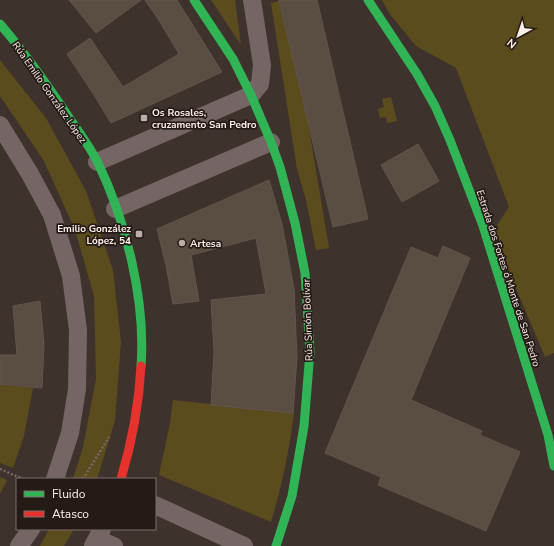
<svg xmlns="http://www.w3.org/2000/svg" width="554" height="546" font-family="'Nunito Sans',sans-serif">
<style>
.green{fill:#5b4c1d}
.building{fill:#5a4d41;stroke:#605650}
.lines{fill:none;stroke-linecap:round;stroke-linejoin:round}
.path{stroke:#776968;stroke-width:2.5;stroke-dasharray:2 2;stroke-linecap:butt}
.street{stroke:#756565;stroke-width:18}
.fast{stroke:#30b455;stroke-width:9}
.jam{stroke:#e5322d;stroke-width:9}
.poi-dot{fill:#bbada7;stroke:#241a16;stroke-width:1.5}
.labels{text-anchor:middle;stroke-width:3.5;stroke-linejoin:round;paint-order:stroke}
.street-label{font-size:10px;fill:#feefe9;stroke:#241a16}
.poi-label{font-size:10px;font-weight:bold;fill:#feefe9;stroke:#241a16;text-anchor:start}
</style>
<rect width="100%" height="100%" fill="#3e322d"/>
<path class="green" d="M211,0H235L241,45Z
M382,0H554V353L545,357L512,279L495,228L509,207L456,68L416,46L389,13Z
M279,1L308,122L329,248L316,250L306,200L297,169L271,3Z
M0,60L46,118L86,191L113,270L121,342L115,421L97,479H73L83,447L96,379L94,296L75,230L44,161L0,96Z
M391,97L397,121L387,123L386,117L380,118L378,109L384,107L382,99Z
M0,384L33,388L24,436L13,468L0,463Z
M173,400L294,413C289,451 282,486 271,522L159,475L170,423Z
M0,477L7,480L0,494Z
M49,529H74L64,546H40Z"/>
<path class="building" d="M69,0H141L96,33Z
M145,0H177L222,72L111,123L94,95L67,54L90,38L123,87L179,54L160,22Z
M279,0H317L368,219L333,227Z
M418,144L439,181L402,202L381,165Z
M269,180L282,224L294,289L297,357L293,413L211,405L214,352L211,300L266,294L256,238L191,255L199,301L173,304L166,265L157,229Z
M443,246L470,258L411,400L482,431L480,435L520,452L486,531L378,485L381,477L325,453L411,247L438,258Z
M40,301L44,345L42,388L0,384V355H17L13,306Z"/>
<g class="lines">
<path class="path" d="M0,469L23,479
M83,479L109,437"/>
<path class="street" d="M0,125L30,174L52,215L71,276L78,330L77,389L70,433L55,479
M97,162L251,95L260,84L262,65L252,0
M115,209L271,142
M155,505L244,546
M97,539L114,546
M19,546L31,529
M93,546L102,529"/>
<path class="fast" d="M194,0L233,59L251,95L271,142L280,167L295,223L305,273L310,352L304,426L292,496L276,546
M368,0L417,74L435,106L450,140L483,226L548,435L554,466
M0,24C26,54 48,86 70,119C80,133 90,147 98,163C126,221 146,301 141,366"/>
<path class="jam" d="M121,479C132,442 139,405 141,366"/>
</g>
<g class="poi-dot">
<rect x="140" y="114" width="8" height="8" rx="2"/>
<rect x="135" y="230" width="8" height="8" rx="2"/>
<circle cx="182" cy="243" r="4"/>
</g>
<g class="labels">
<g class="street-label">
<text transform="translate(50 92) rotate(55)" y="4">Rúa Emilio González López</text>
<text transform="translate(509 278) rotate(72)" y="4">Estrada dos Fortes ó Monte de San Pedro</text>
<text transform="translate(307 320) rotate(-92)" y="4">Rúa Simón Bolívar</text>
</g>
<g class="poi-label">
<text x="152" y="116">Os Rosales,<tspan x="152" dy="12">cruzamento San Pedro</tspan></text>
<text x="131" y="232" text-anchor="end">Emilio González<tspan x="131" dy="12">López, 54</tspan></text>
<text x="190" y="247">Artesa</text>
</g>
</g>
<rect x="16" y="478" width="140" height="52" fill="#241a16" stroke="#7b6f6a"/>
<rect x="24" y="491" width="20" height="6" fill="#30b455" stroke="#7b6f6a"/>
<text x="52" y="498" font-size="12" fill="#feefe9">Fluido</text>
<rect x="24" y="511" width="20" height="6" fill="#e5322d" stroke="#7b6f6a"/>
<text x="52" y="518" font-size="12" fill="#feefe9">Atasco</text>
<g transform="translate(518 36) rotate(220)" stroke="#241a16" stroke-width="3" paint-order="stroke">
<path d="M0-3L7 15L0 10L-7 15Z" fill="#feefe9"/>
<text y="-6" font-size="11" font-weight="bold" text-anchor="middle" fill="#feefe9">N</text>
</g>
</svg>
